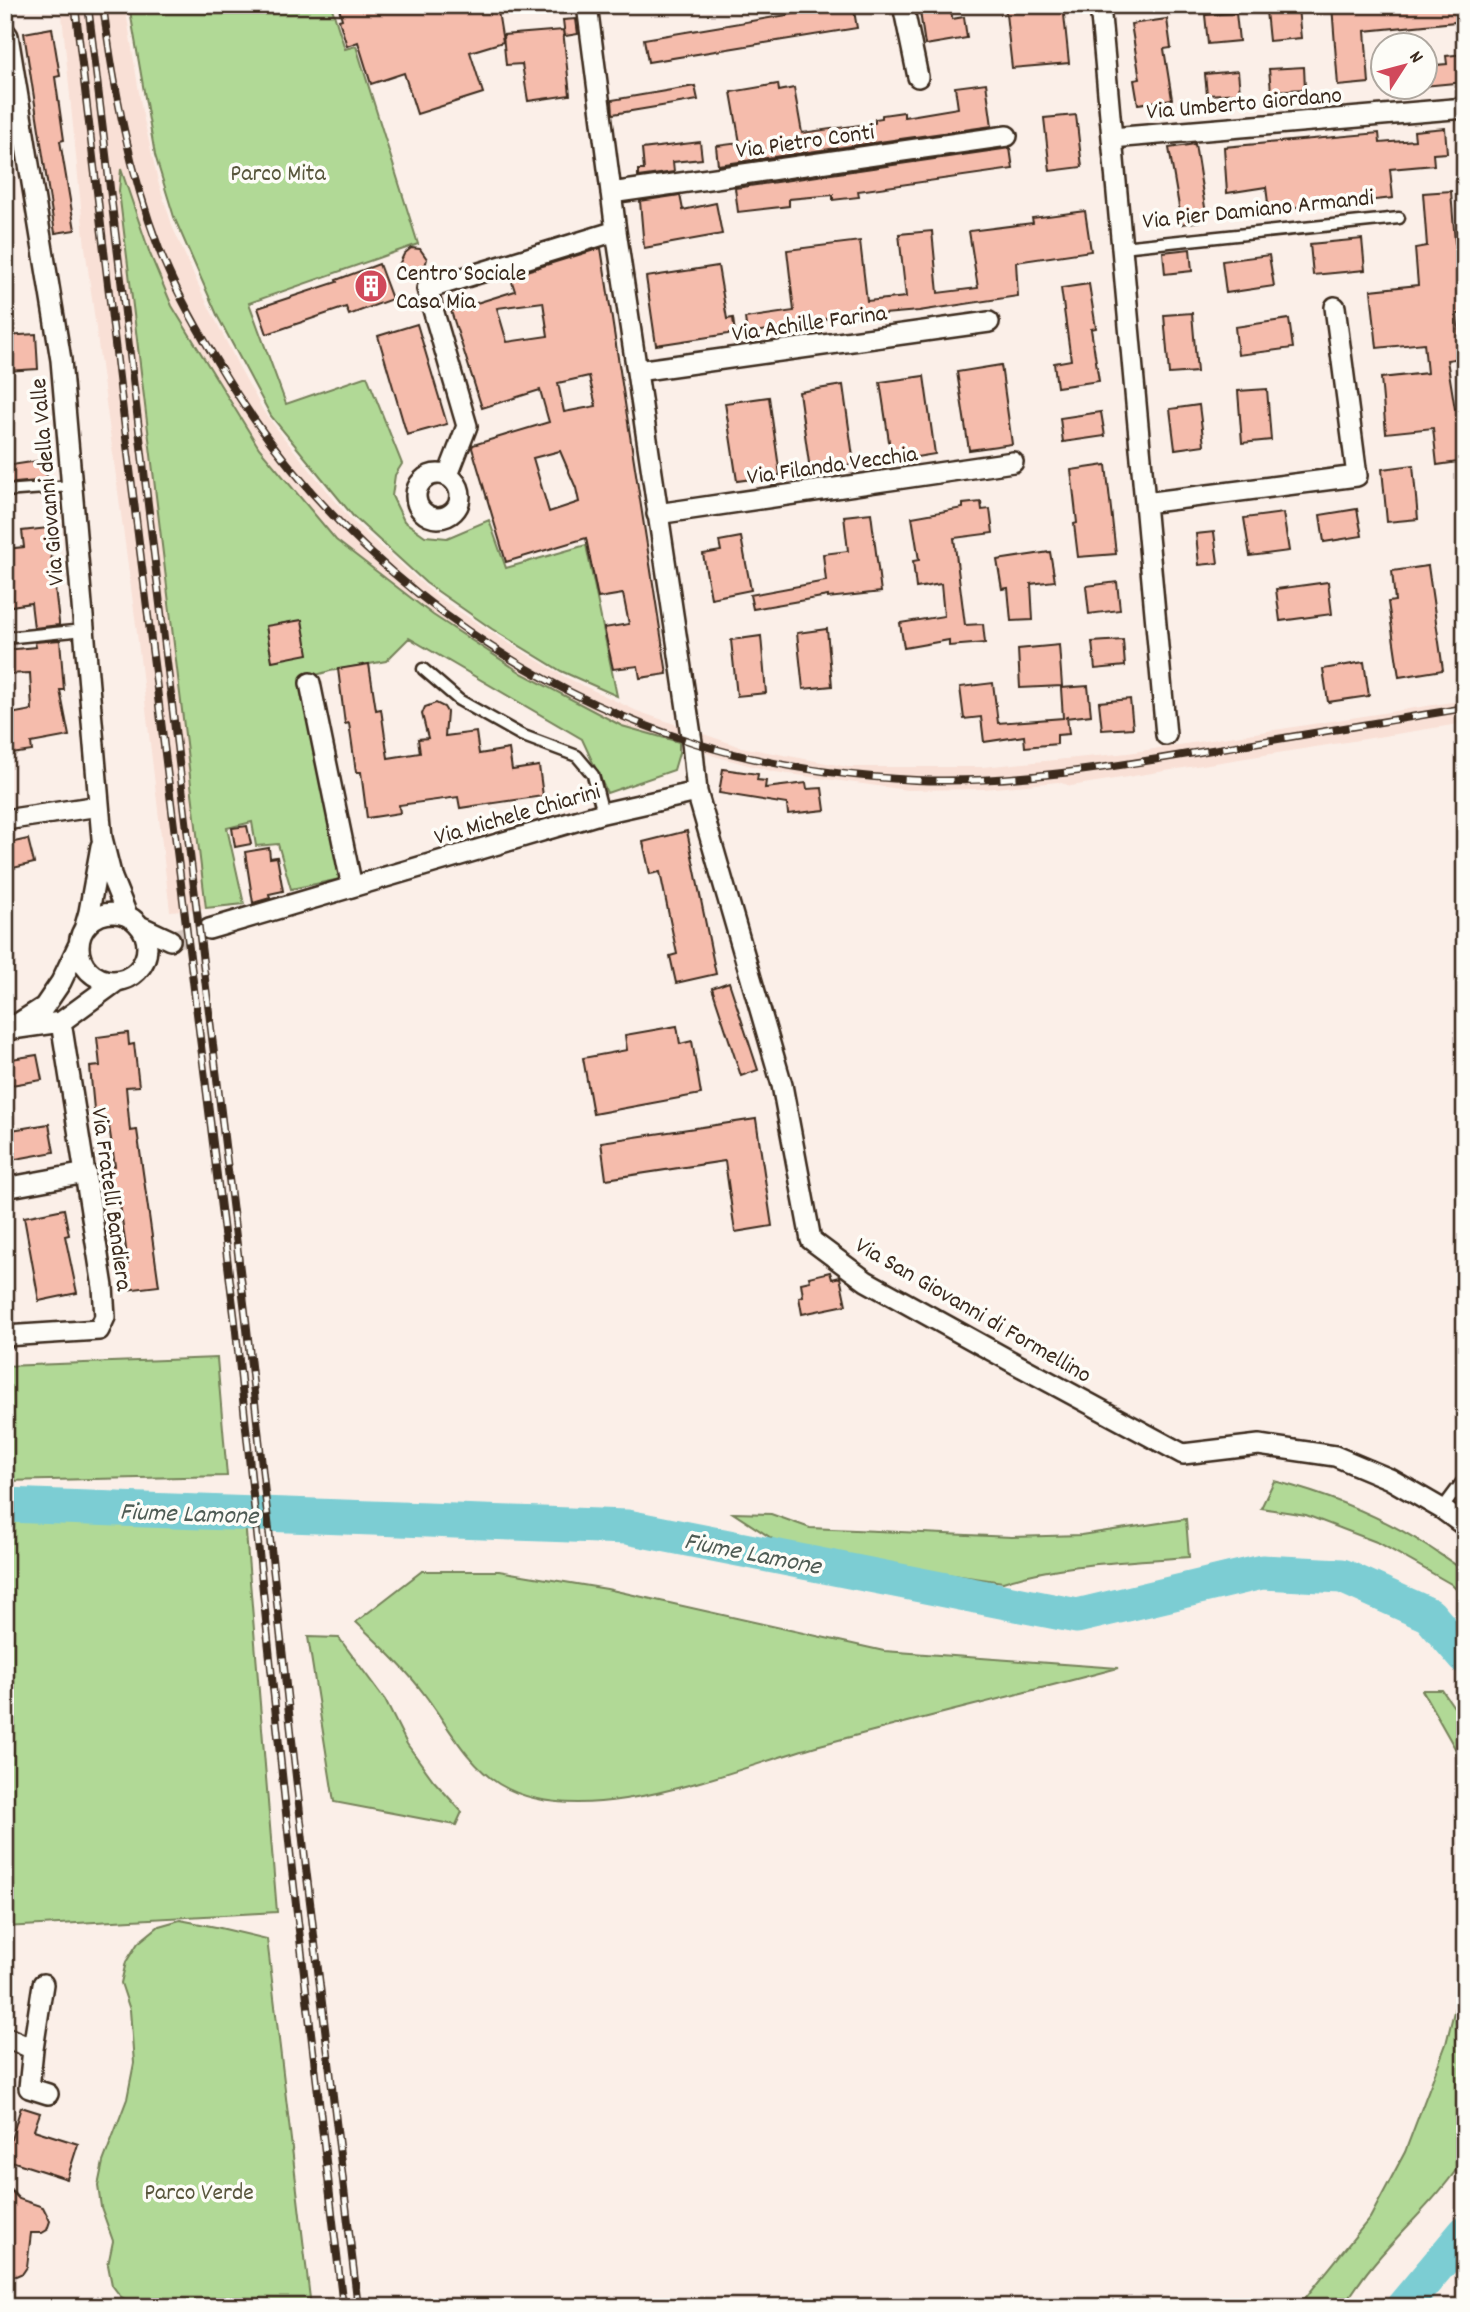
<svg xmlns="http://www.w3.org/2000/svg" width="1470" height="2312" font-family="Dekko,sans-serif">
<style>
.built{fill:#f9e0d6}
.green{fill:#b1d996;stroke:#76825a;stroke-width:2}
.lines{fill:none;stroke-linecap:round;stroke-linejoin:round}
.river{stroke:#7ccdd3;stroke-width:35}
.building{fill:#f5bcac;stroke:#3b2a1e;stroke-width:2;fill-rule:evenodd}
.street-tunnel{stroke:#d5c8c0;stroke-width:19;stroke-dasharray:19 10;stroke-linecap:butt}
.lane-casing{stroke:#3b2a1e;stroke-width:15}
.street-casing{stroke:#3b2a1e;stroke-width:24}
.lane{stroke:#fdfcf7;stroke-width:10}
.street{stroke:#fdfcf7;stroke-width:19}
.rail-casing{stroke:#3b2a1e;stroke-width:8}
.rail{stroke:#fdfcf7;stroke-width:5;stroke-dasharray:16;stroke-linecap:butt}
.labels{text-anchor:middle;stroke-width:7;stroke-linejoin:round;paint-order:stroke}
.street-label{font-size:24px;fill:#3b2a1e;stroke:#fdfcf7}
.park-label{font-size:24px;fill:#58563c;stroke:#fdfcf7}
.poi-label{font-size:24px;fill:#3b2a1e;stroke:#fdfcf7;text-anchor:start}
.water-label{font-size:26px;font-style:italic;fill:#4e5b54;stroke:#fdfcf7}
</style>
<rect width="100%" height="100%" fill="#fbefe8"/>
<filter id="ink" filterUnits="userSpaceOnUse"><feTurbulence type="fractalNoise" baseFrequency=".0143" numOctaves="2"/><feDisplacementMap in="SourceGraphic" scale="14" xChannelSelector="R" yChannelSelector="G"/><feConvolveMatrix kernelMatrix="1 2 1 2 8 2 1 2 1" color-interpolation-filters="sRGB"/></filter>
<g filter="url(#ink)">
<path class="built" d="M61,5H125L142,111L158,181L173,228L202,293L237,363L264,412L284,438L351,520L435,595L492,633L565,677L637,711L741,747L848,767H982L1128,753L1465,700V723L1071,786L1058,782L984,789L907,790L775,772L714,756L679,742L622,726L524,674L433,616L336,540L259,448L172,306L150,254L121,171L119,191L206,908L170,911L136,625L85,247Z"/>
<path class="green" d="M129,5H331L345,49L356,46L418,244L249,303L286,404L367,376L402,464L395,475L392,496L404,521L425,536L447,538L489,520L506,568L586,545L617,696L561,671L492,629L426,583L353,516L271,416L218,317L174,217L155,155Z
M121,169L150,254L172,306L259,448L336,540L433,615L523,674L622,726L679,742V753L674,770L607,793L582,739L409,638L386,661L330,671L302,679L340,879L291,889L278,844L256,846L252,822L227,828L244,904L206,908L119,191Z
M217,1358L227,1476L5,1481V1366Z
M1274,1481C1329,1495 1381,1516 1429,1547C1441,1555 1454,1563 1465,1572V1598L1451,1584L1379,1543L1306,1515L1261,1508Z
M5,1513L162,1520H245L277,1912L5,1927Z
M733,1513L771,1514L810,1528L1012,1537L1081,1535L1186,1519L1189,1557C1128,1562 1062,1563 1003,1582L896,1567L785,1547Z
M422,1571H499L607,1589L884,1651L1118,1668C1017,1695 916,1719 816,1746C730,1770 582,1835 499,1784C468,1765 446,1723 425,1695C405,1668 380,1645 356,1622Z
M308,1637L339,1638L385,1700L407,1744L433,1780L462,1812L456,1825L334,1802Z
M1422,1690H1442L1465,1723V1766Z
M180,1920L216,1927L267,1939L311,2307H140L121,2297L112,2285L108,2265L113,2241L101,2207L98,2186L103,2162L127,2099L134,2063L130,2010L121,1983L126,1962L138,1943L159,1926Z
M1465,1966V2157C1439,2198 1402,2229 1372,2266C1361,2279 1352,2293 1343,2307H1298L1370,2218L1405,2152L1446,2044Z"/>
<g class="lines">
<path class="river" d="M5,1505L627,1527L1077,1616L1262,1572L1342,1576L1429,1615L1465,1657
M1403,2307L1465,2233"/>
</g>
<path class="building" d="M338,5H497L503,42L470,52L483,93L417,114L404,73L371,84L358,42L347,46L339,20L342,19Z
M847,5H853L857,28L648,62L644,39Z
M919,5H950L952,19L964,17L967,38L925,45Z
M1005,5H1063L1069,63L1012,68Z
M1332,5H1465V21L1365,31L1369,83L1338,86Z
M1298,8L1301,38L1269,41L1266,11Z
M1236,13L1239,41L1208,44L1205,15Z
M576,19L578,34L565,36L563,20Z
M1167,19L1171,48L1164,49L1172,99L1138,104L1134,80L1140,79L1131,24Z
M52,28L60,76L55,77L64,140L60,141L75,230L55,233L24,33Z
M563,30L570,95L528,101L522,64L506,65L503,35Z
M1465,54V82L1424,86V66L1447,64L1446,56Z
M1304,67L1305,89L1271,91L1269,69Z
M1238,71L1240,93L1207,95L1205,74Z
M986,83L992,126L718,165L716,146L740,143L731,92L778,84L779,91L794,88L802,133L875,123V119L882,118V115L904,112V117L958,108L955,87Z
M695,86L698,100L613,114L612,100Z
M1076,115L1082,167L1050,171L1044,118Z
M1445,128L1447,153L1433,154L1434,165L1390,169L1393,198L1366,201V198L1269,211L1266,187L1227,193L1224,147L1379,133L1380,143L1415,140L1414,131Z
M700,142L702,159L673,162L674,172L638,177V170H644L642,149Z
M1195,144L1207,220L1182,224L1169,148Z
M1010,148L1013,169L858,191L859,197L833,200V195L789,199V206L738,212L735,188Z
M1451,191L1455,243L1465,242V313L1457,314L1461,358L1447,360L1455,409L1459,408L1465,461L1437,465L1433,428L1386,433L1381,378L1427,373L1424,343L1377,348L1371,290L1418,285L1415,248L1427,246L1423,193Z
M680,195L683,210L716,203L722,234L644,248L640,201Z
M1085,211L1091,251L1016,262L1018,296L919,311L824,319V322L747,333L745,318L794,311L787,250L860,241L867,301L906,297L899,234L932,231L938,293L978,288L969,231L1033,223L1032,218Z
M1362,239L1365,270L1313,275L1310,244Z
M411,248L420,249L427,259L424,270L417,273L397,269L404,254Z
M601,248L667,674L640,678L638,666L613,669L604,628L629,624L623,594L598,598L586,538L506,562L472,448L473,445L549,422L540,390L482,408L451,311L515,291L510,276ZM543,302L548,336L507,342L497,308ZM589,376L596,406L564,412L558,383ZM560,451L576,488L579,502L549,512L533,458Z
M1190,249L1192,271L1165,274L1163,252Z
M1269,255L1274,286L1226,293L1222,261Z
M379,264L392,299L349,315L346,307L267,334L258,308L337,282L336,280Z
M718,266L727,319L733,318L735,333L656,345L646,277Z
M1089,284L1096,328L1091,329L1099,381L1057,387L1054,363L1071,360L1061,288Z
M1192,313L1197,372L1169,374L1164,315Z
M1289,319L1293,348L1238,355L1235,327Z
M417,324L447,424L407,435L378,336Z
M36,334L38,369L5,371V336Z
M1001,365L1012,444L969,450L957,372Z
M924,376L935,454L892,461L880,382Z
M843,385L854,464L810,470L799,392Z
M1267,389L1271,440L1242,443L1238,391Z
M769,397L780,475L737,481L725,403Z
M1199,405L1204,445L1175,449L1170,409Z
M1101,412L1105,436L1063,442L1060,418Z
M45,460L47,480L5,484V466Z
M1106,465L1116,554L1078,557L1074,524L1077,523L1071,470Z
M1413,465L1418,519L1387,522L1382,469Z
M981,502L982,510L990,509L993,533L954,538L965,625L983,624L985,643L949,646V640L904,648L900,623L944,616L941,584L916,588L913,561L919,560L912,517L963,508V504Z
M1357,509L1362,536L1324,542L1320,515Z
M871,513L881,592L828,598V596L753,609L750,595L826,581L823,554L848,551L844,516Z
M1283,513L1289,551L1250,556L1244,518Z
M48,528L59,622V625L34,628L31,603L5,607V549L24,547L22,531Z
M1214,532L1218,563L1199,565L1196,534Z
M741,537L751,590L711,598L703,554L721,551L719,541Z
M1050,552L1055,581L1031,584L1033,620L1011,621L1008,588L1002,589L997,560Z
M1428,566L1443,670L1399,677L1388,602L1395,601L1392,571Z
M1117,582L1120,610L1089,614L1086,586Z
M1328,582L1332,614L1280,621L1276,589Z
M302,620L308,654L272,661L266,626Z
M827,629L832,686L803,689L797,633Z
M761,636L766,693L737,696L731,640Z
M60,640L64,690H60L69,736L31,743L32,751L5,755V715L32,710L30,673L5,674V650L36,647L35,642Z
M1123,640L1125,666L1095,669L1092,642Z
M1059,645L1062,686L1020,688L1018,649Z
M1364,662L1369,696L1328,702L1323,669Z
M369,664L376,710L381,709L388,758L420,753L418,739L428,738L422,714L425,707L436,703L444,707L447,712L445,736L476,732L479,754L509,749L512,770L539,766L543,796L460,808L458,797L399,805L400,813L367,818L361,772H356L349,723L345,724L338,669Z
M993,683L998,723L1063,718L1061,688L1088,686L1091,715L1065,718L1067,717L1069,734L1057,735V744L1025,747L1024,736L984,742L981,717L964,719L960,687Z
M1130,699L1133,728L1102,730L1099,702Z
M723,769L758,774L757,780L766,781L765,788L806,783L807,789L822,788L825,810L788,814L787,804L719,793Z
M247,826L251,844L235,847L232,828Z
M687,831L716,974L676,983L670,956L677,954L660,872L650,874L643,842Z
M28,839L34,863L5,870V844Z
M269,848L270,858L277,857L283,891L269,894L270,898L253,903L245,852Z
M729,982L758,1070L741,1076L712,988Z
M677,1026L680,1044L692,1041L701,1094L593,1114L583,1058L627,1050L625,1035Z
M128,1033L129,1045L134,1044L139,1086L126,1087L130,1131L137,1130L159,1286L126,1290L122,1265L128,1264L118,1189L111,1190L108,1167L115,1166L108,1119L95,1120L90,1067L100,1066L97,1037Z
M37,1055L42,1080L5,1086V1060Z
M756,1119L772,1226L735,1232L725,1161L606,1179L601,1142Z
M49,1124L54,1152L5,1161V1131Z
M64,1209L69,1235L65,1236L77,1293L39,1301L24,1217Z
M830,1272L832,1279L840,1277L846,1305L802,1314L799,1297L803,1296L801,1283L810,1281L809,1277Z
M21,2107L40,2113L34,2130L78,2144L67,2179L5,2159Z
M5,2184L19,2199L43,2207L50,2221L47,2230L42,2233H31L27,2267L23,2273L16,2276L5,2274Z"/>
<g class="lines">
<path class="street-tunnel" d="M170,940L209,929"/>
<defs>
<path id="lane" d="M1122,247L1399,218
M5,491L71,486
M5,638L84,630
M423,669L459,700L521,735L577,756L593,775L603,813
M1442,1509L1465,1478"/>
<path id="street" d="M587,5L616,231L692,742L697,792L782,1085L811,1240L866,1281L1016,1364L1183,1454L1259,1445L1335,1456L1390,1479L1442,1509L1465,1526
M903,5L918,77
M1100,5L1166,735
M5,32L8,36L61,360L102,838L112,878L127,915
M1112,138L1465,108
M611,193L1007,136
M637,371L989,322
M416 496a22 22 0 1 1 44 0a22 22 0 1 1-44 0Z
M448,475L467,426L427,289L616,231
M1145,503L1357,476L1335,307
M657,514L1013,462
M310,683L352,887
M5,820L99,806
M79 947a34 34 0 1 1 68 0a34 34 0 1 1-68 0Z
M85,926L89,912L101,846
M140,926L170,940
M209,929L603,813L697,792
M14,1026L44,1007L61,982L78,946
M5,1030L61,1022L117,981
M5,1188L86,1173
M5,1336L99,1330L105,1317L103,1287L61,1022
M5,2037L33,2049L29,2088L48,2094
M33,2049L43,1984"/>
</defs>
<use href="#lane" class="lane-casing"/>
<use href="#street" class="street-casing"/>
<use href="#lane" class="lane"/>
<use href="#street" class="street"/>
<defs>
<path id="rail" d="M75,5L126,437L235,1322L292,1870L343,2307
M88,5L246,1320L306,1868L358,2307
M103,5C114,89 129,170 159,249C174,288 195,325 216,360C321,540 496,680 695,743C765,765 842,776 915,780C1010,784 1106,768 1200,752C1288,737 1376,723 1465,708"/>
</defs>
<use href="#rail" class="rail-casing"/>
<use href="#rail" class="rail"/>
</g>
</g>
<defs>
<symbol id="building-disc" viewBox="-11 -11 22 22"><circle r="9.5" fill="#d1495b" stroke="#fdfcf7"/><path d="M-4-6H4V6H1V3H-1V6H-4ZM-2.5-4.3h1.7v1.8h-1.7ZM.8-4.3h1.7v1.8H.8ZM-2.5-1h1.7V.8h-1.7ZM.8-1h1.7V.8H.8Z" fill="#fff"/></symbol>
</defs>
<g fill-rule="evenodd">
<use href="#building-disc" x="352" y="267" width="38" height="38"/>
</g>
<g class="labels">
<g class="street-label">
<text transform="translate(1244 102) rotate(-5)" y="8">Via Umberto Giordano</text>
<text transform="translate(805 140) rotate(-8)" y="8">Via Pietro Conti</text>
<text transform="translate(1258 208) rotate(-6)" y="8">Via Pier Damiano Armandi</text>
<text transform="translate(809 322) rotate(-8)" y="8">Via Achille Farina</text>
<text transform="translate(832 464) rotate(-8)" y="8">Via Filanda Vecchia</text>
<text transform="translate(46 482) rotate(-95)" y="8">Via Giovanni della Valle</text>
<text transform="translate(517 813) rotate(-16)" y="8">Via Michele Chiarini</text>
<text transform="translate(113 1199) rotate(82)" y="8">Via Fratelli Bandiera</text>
<text transform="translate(974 1309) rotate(30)" y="8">Via San Giovanni di Formellino</text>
</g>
<g class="park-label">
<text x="278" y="180">Parco Mita</text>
<text x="199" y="2199">Parco Verde</text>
</g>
<g class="poi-label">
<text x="396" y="280">Centro Sociale<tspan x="396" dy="28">Casa Mia</tspan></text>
</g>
<g class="water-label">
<text transform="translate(189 1512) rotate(2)" y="9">Fiume Lamone</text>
<text transform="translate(753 1552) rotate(11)" y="9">Fiume Lamone</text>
</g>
</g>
<rect width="1470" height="2312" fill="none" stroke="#fdfcf7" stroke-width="28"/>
<rect x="14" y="14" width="1442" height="2284" fill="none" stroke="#3b2a1e" stroke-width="2.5" filter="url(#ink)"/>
<g transform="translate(1404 66) rotate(54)"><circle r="33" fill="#fdfcf7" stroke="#afa8a0" stroke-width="2"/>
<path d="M0-5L12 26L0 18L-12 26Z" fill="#d1495b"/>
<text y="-10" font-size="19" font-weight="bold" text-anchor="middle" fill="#3b2a1e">N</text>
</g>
</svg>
